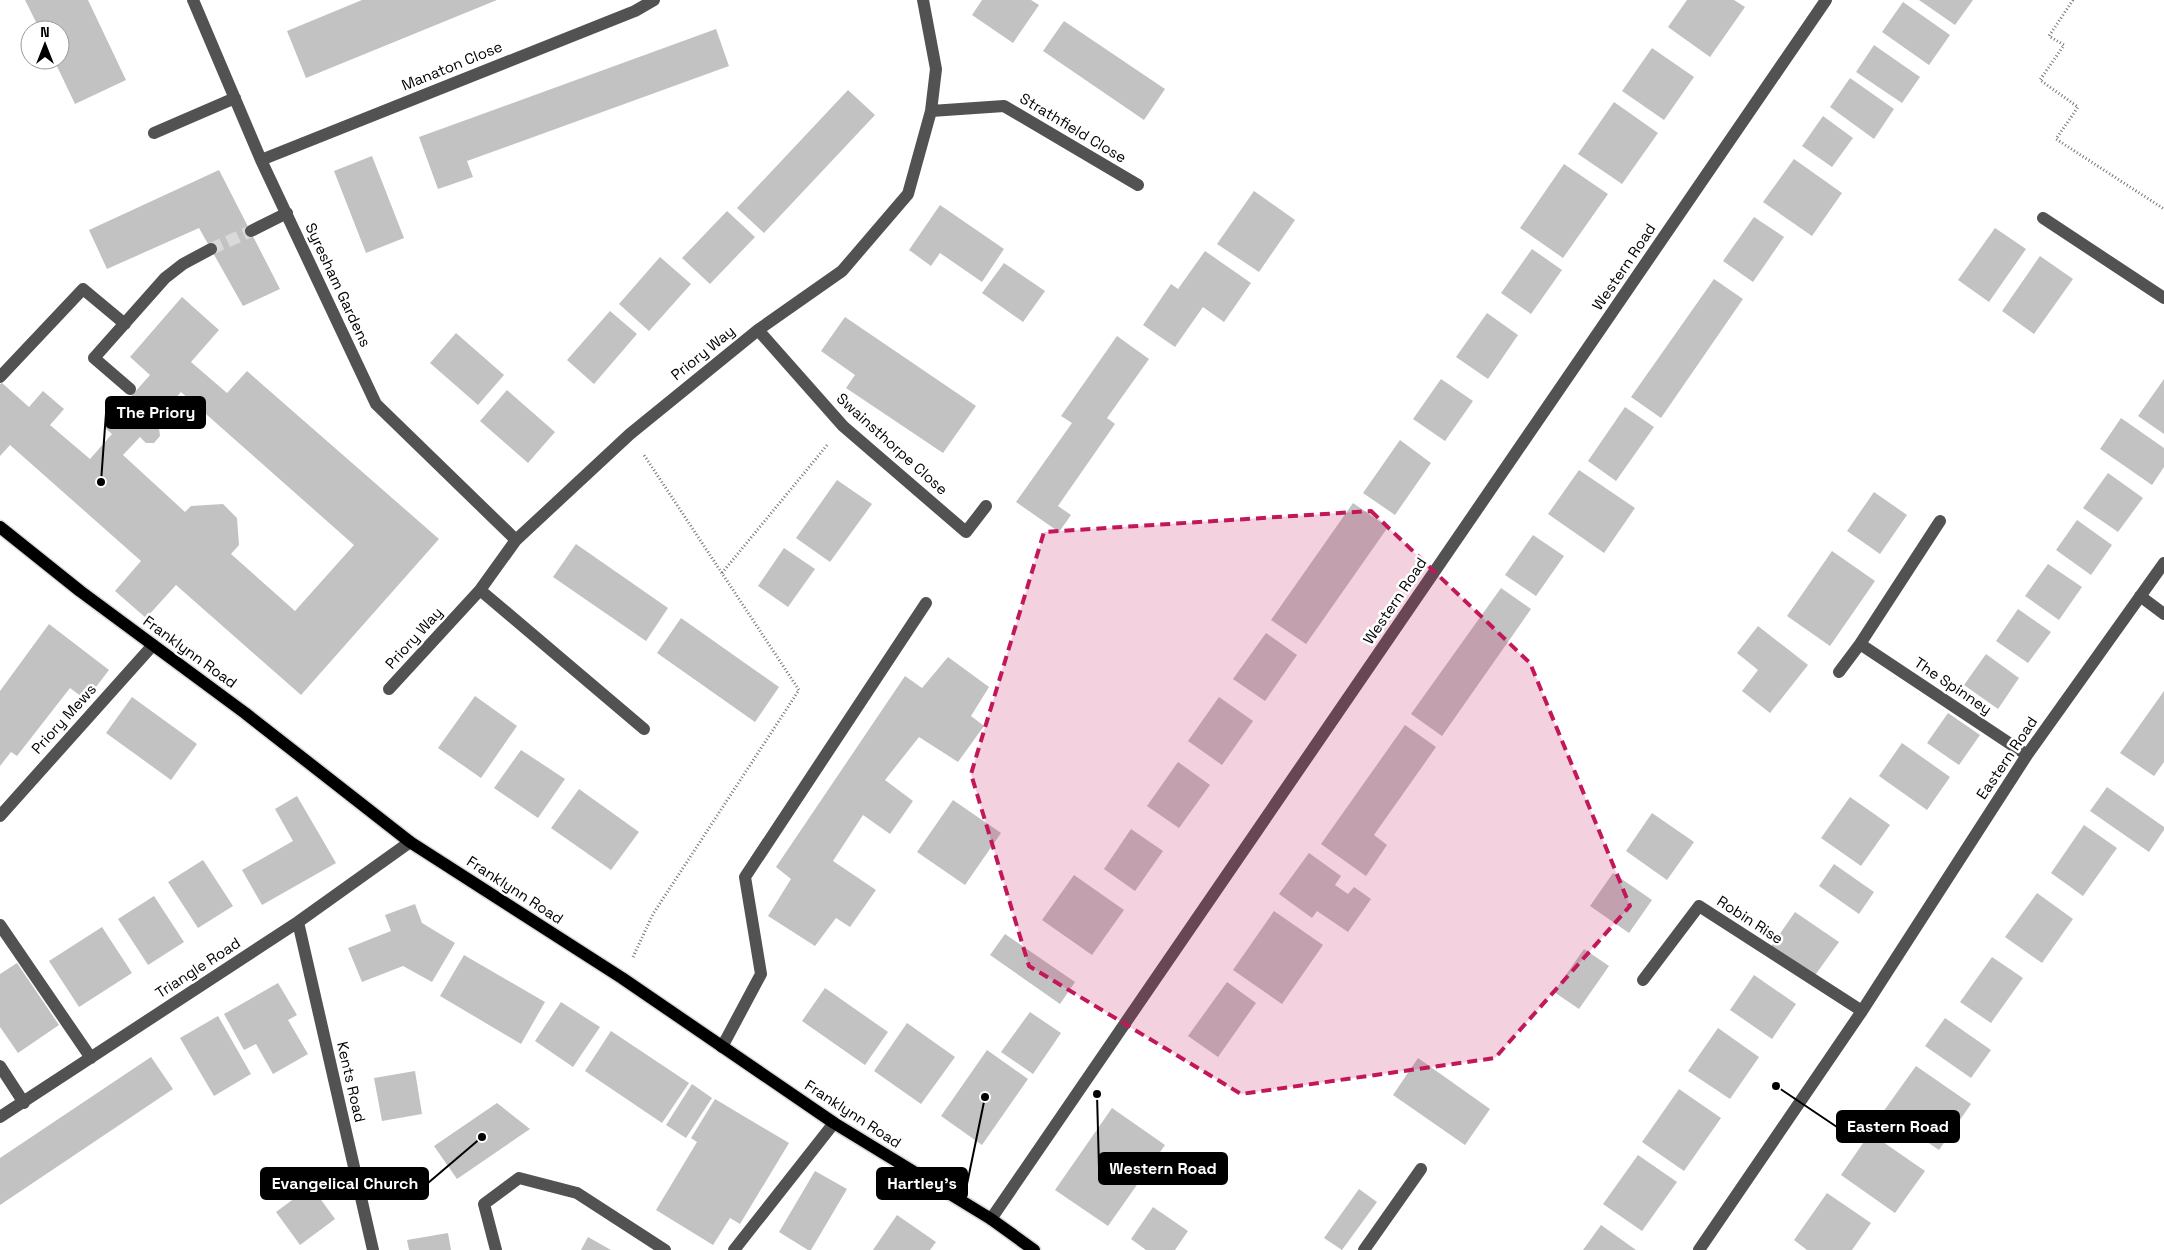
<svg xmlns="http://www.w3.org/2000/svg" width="2164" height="1250" font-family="'Space Grotesk',sans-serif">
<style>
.building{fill:#c2c2c2;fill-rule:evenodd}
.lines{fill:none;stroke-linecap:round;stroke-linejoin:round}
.minor-tunnel{stroke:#d9d9d9;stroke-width:12;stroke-dasharray:12 6;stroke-linecap:butt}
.major-casing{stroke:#dbdbdb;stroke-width:15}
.path{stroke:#747474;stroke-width:3;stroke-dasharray:1 2.5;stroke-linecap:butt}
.minor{stroke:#525252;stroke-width:12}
.major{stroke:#000;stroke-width:12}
.marked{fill:#c2185b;fill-opacity:0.2;stroke:#c2185b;stroke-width:4;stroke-dasharray:10 6;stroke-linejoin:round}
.labels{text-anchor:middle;stroke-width:5;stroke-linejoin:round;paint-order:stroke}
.street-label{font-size:15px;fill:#000;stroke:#fff}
.leader{fill:none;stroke:#000;stroke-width:2}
.callout-dot{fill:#000;stroke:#fff;stroke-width:2}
.callout{fill:#000;stroke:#000;stroke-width:2}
.callout-label{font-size:16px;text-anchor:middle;font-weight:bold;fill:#fff}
</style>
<rect width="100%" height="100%" fill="#fff"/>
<path class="building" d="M25,0H88L126,80L75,104L54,60H60V30H40Z
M362,0H497L306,78L287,31Z
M982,0H1031L1039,5L1013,43L972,15Z
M1687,0H1734L1745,7L1710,57L1668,27Z
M1919,0H1973L1955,25Z
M1903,2L1950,35L1929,65L1882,32Z
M1064,21L1165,89L1144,120L1043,51Z
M716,29L729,66L467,161L473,177L438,189L419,137Z
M1874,45L1920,77L1902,103L1856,72Z
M1652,48L1694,77L1664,120L1622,91Z
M1850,78L1894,109L1874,139L1830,107Z
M848,90L875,115L764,233L737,208Z
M1614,102L1658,133L1622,184L1578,154Z
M1823,116L1853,138L1832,167L1802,146Z
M372,156L404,238L366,253L334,171Z
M1794,159L1842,193L1812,236L1763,202Z
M1564,164L1608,194L1563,258L1520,228Z
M219,170L280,289L243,306L199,228L107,269L89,230Z
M1254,191L1295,220L1259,272L1217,244Z
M940,205L1004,249L982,282L940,253L931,266L909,250Z
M727,211L755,237L710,284L682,258Z
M1754,217L1784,237L1753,282L1723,261Z
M1995,228L2026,249L1989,302L1958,280Z
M1532,249L1562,270L1531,314L1501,293Z
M1205,251L1251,283L1224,322L1203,307L1175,347L1143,325L1171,284L1178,289Z
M2040,256L2073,279L2034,334L2002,311Z
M660,257L691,284L649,331L619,304Z
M1004,263L1045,291L1023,322L982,293Z
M1714,279L1743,299L1661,418L1631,397Z
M182,297L219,330L191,362L227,393L247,371L439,539L301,695L176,585L146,618L115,591L141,561L10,445L0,456V384L2,383L29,407L43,391L64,409L50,425L90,459L112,434L104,427L150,375L130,357ZM181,392L354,545L295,611L231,554L239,545L237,518L223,504L191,506L185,512L123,455L140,437L146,443H154L160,436L159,428L154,423Z
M610,311L637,334L594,384L567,360Z
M1487,313L1518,335L1488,379L1456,357Z
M845,317L976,406L943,453L846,388L855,375L821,351Z
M456,333L504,375L478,405L430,363Z
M1117,336L1149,359L1107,418L1115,424L1058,506L1071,515L1059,532L1016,502L1072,423L1061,416Z
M1441,379L1473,401L1445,441L1413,419Z
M2164,379V434L2138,416Z
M507,390L555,432L528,463L480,421Z
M1625,407L1654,427L1616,481L1588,461Z
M2121,418L2164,448V467L2152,485L2100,449Z
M1400,440L1431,463L1395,515L1363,493Z
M1579,470L1635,508L1604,553L1548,514Z
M2108,473L2143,498L2118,532L2083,508Z
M837,480L872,504L830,562L796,538Z
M1874,492L1907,515L1880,554L1847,531Z
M1353,503L1388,527L1306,644L1271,620Z
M2077,520L2112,545L2091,575L2056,550Z
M1533,535L1564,556L1536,596L1505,575Z
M576,544L668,608L646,641L553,577Z
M784,548L815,569L788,607L758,586Z
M1832,551L1875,581L1830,646L1787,616Z
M2048,564L2082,587L2059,620L2025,596Z
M1501,588L1531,609L1442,736L1411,714Z
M2018,609L2051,632L2028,663L1996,641Z
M681,618L779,687L755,722L657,653Z
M49,624L109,670L86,700L70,688L17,756L11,752L0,766V691Z
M1758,626L1808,665L1770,713L1742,691L1758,670L1737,653Z
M1266,633L1297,655L1265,701L1233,679Z
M1986,654L2019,678L1998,709L1964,685Z
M948,657L989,687L971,716L984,726L958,762L919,737L885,780L913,801L890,834L863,815L833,861L876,890L850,927L836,918L815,946L768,916L791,879L776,867L905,676L922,688Z
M2164,691V762L2154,776L2120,753Z
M475,696L517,726L481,778L438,748Z
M132,697L197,744L171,780L106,733Z
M1219,697L1253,721L1222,765L1188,741Z
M1948,713L1980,735L1959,765L1927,743Z
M1405,725L1436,747L1374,835L1387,845L1366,876L1321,844Z
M1902,743L1950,777L1927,810L1879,776Z
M521,750L565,779L538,818L494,788Z
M1178,762L1210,785L1179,828L1147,806Z
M2107,787L2164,827V830L2149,852L2090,811Z
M579,789L639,832L611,870L551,828Z
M297,796L336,863L262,905L242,870L293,841L275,809Z
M1850,797L1890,825L1861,866L1821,838Z
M953,800L1001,833L965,885L917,852Z
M1652,813L1694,842L1667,880L1626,851Z
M2084,825L2117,848L2083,896L2051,873Z
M1131,829L1163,851L1135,891L1104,869Z
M1309,853L1341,876L1335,885L1348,894L1354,887L1371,899L1348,932L1317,911L1312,918L1279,894Z
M203,860L233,906L198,928L168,882Z
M1834,864L1874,892L1859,914L1819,886Z
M1613,873L1652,900L1629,933L1590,906Z
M1074,875L1124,910L1092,955L1042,920Z
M2037,893L2073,919L2042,963L2005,937Z
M154,896L184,942L148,965L118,919Z
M415,904L422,923L455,943L432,982L403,966L362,982L348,948L391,931L385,915Z
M1274,911L1323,945L1282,1004L1233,970Z
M1795,912L1839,942L1813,978L1770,948Z
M102,927L132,973L79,1007L49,961Z
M1005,934L1075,982L1060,1004L990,955Z
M1584,949L1609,966L1579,1009L1554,992Z
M464,955L545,1002L521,1044L440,996Z
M1992,957L2023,978L1991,1023L1960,1002Z
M17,963L59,1025L18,1053L0,1027V974Z
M1754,975L1796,1004L1772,1039L1730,1010Z
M1227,982L1256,1003L1218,1057L1188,1036Z
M278,983L297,1015L288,1020L308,1054L273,1074L256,1044L244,1050L224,1014Z
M825,988L888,1032L865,1065L802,1021Z
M561,1002L600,1027L573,1067L535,1041Z
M1030,1012L1061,1033L1033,1074L1001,1052Z
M218,1016L251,1074L214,1096L180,1038Z
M1945,1018L1991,1050L1971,1078L1925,1046Z
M907,1023L955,1057L921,1104L874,1071Z
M1718,1028L1759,1057L1730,1099L1688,1071Z
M611,1031L689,1083L662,1123L585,1071Z
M987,1050L1028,1079L982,1145L941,1116Z
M151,1057L173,1089L0,1205V1158Z
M1418,1058L1490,1109L1465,1145L1393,1095Z
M1916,1066L1971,1104L1939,1150L1883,1112Z
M415,1071L422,1114L382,1121L374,1078Z
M692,1084L712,1098L686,1138L666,1125Z
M1679,1089L1721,1118L1684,1171L1642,1142Z
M715,1099L789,1143L740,1224L730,1218L713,1245L656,1210L697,1142L691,1138Z
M497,1103L530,1129L457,1179L434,1146Z
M1112,1108L1165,1145L1108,1226L1055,1190Z
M1870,1133L1925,1171L1895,1213L1841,1175Z
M1638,1155L1677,1182L1642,1231L1603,1204Z
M815,1171L847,1189L811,1250H808L779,1232Z
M311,1186L335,1219L300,1245L276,1212Z
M1359,1189L1377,1202L1342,1250L1324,1238Z
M1827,1193L1871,1223L1852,1250H1807L1794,1240Z
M1153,1207L1188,1231L1175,1250H1146L1131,1239Z
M897,1215L936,1242L930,1250H873Z
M1601,1225L1636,1250H1583Z
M448,1233L451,1250H409L407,1240Z
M588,1237L611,1250H581Z"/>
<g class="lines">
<path class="minor-tunnel" d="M211,249L251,231"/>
<defs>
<path id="major" d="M0,527L80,591L245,713L410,842L622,978L834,1123L991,1219L1034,1250"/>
</defs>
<use href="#major" class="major-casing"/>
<path class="path" d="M2073,0L2049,36L2064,45L2040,80L2078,107L2056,139L2164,209
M722,573L828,444
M633,957L653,914L799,690L644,455"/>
<path class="minor" d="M193,0L261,160L376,404L516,540
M931,111L1004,106L1138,185
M154,133L235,98
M261,160L635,11L654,0
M2043,218L2164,298
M251,231L287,213
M758,330L843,426L966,532L986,506
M0,377L83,289L125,324
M130,389L94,358L165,278L183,264L211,249
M480,590L644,729
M2140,596L2164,614
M1860,644L2027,755
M1839,672L1860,644L1940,521
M389,689L480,590L516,540L630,434L758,330L842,271L908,194L931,111L936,69L923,0
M0,816L153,645
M298,922L373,1250
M0,925L91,1058
M1643,980L1699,906L1862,1011
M722,1047L761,974L745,877L926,603
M0,1066L24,1103
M0,1117L298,922L410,842
M991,1219L1826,0
M496,1250L484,1204L519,1178L577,1193L665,1250
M734,1250L834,1123
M1364,1250L1421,1169
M1699,1250L1862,1011L2027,755L2164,563"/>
<use href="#major" class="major"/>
</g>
<path class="marked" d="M1371,511L1530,663L1630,906L1495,1058L1241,1094L1029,966L971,774L1044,532Z"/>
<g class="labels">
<g class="street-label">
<text transform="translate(452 66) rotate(-22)" y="5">Manaton Close</text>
<text transform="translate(1073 128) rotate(31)" y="5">Strathfield Close</text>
<text transform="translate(1624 267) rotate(-56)" y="5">Western Road</text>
<text transform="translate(338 285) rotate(65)" y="5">Syresham Gardens</text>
<text transform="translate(703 353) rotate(-39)" y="5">Priory Way</text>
<text transform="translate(892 444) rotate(42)" y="5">Swainsthorpe Close</text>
<text transform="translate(1395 601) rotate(-56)" y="5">Western Road</text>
<text transform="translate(414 638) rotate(-48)" y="5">Priory Way</text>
<text transform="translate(190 652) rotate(36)" y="5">Franklynn Road</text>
<text transform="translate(1953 686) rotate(34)" y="5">The Spinney</text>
<text transform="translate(64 719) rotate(-48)" y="5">Priory Mews</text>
<text transform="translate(2007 758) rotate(-56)" y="5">Eastern Road</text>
<text transform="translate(515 890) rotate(33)" y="5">Franklynn Road</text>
<text transform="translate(1750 920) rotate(33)" y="5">Robin Rise</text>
<text transform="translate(198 968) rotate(-33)" y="5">Triangle Road</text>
<text transform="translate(351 1082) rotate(77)" y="5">Kents Road</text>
<text transform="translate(853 1114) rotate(33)" y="5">Franklynn Road</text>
</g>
</g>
<path class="leader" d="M101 482L106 413M1776 1086L1837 1127M1097 1094L1099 1168M482 1137L428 1183M985 1097L967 1184"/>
<g class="callout-dot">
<circle cx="101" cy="482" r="5"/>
<circle cx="1776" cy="1086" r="5"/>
<circle cx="1097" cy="1094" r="5"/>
<circle cx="482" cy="1137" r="5"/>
<circle cx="985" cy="1097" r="5"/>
</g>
<g class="callout">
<rect x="106" y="397" width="99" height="31" rx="5"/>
<rect x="1837" y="1111" width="122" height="31" rx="5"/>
<rect x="1099" y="1153" width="128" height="31" rx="5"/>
<rect x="261" y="1168" width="167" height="31" rx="5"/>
<rect x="877" y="1168" width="90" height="31" rx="5"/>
</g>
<g class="callout-label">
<text x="156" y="418">The Priory</text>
<text x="1898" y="1132">Eastern Road</text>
<text x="1163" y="1174">Western Road</text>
<text x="345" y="1189">Evangelical Church</text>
<text x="922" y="1189">Hartley's</text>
</g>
<g transform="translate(45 45)"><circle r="24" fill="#ffffff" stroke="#999999"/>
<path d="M0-4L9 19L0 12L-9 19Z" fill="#000000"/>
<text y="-8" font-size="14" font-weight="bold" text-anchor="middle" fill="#000000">N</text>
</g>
</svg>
